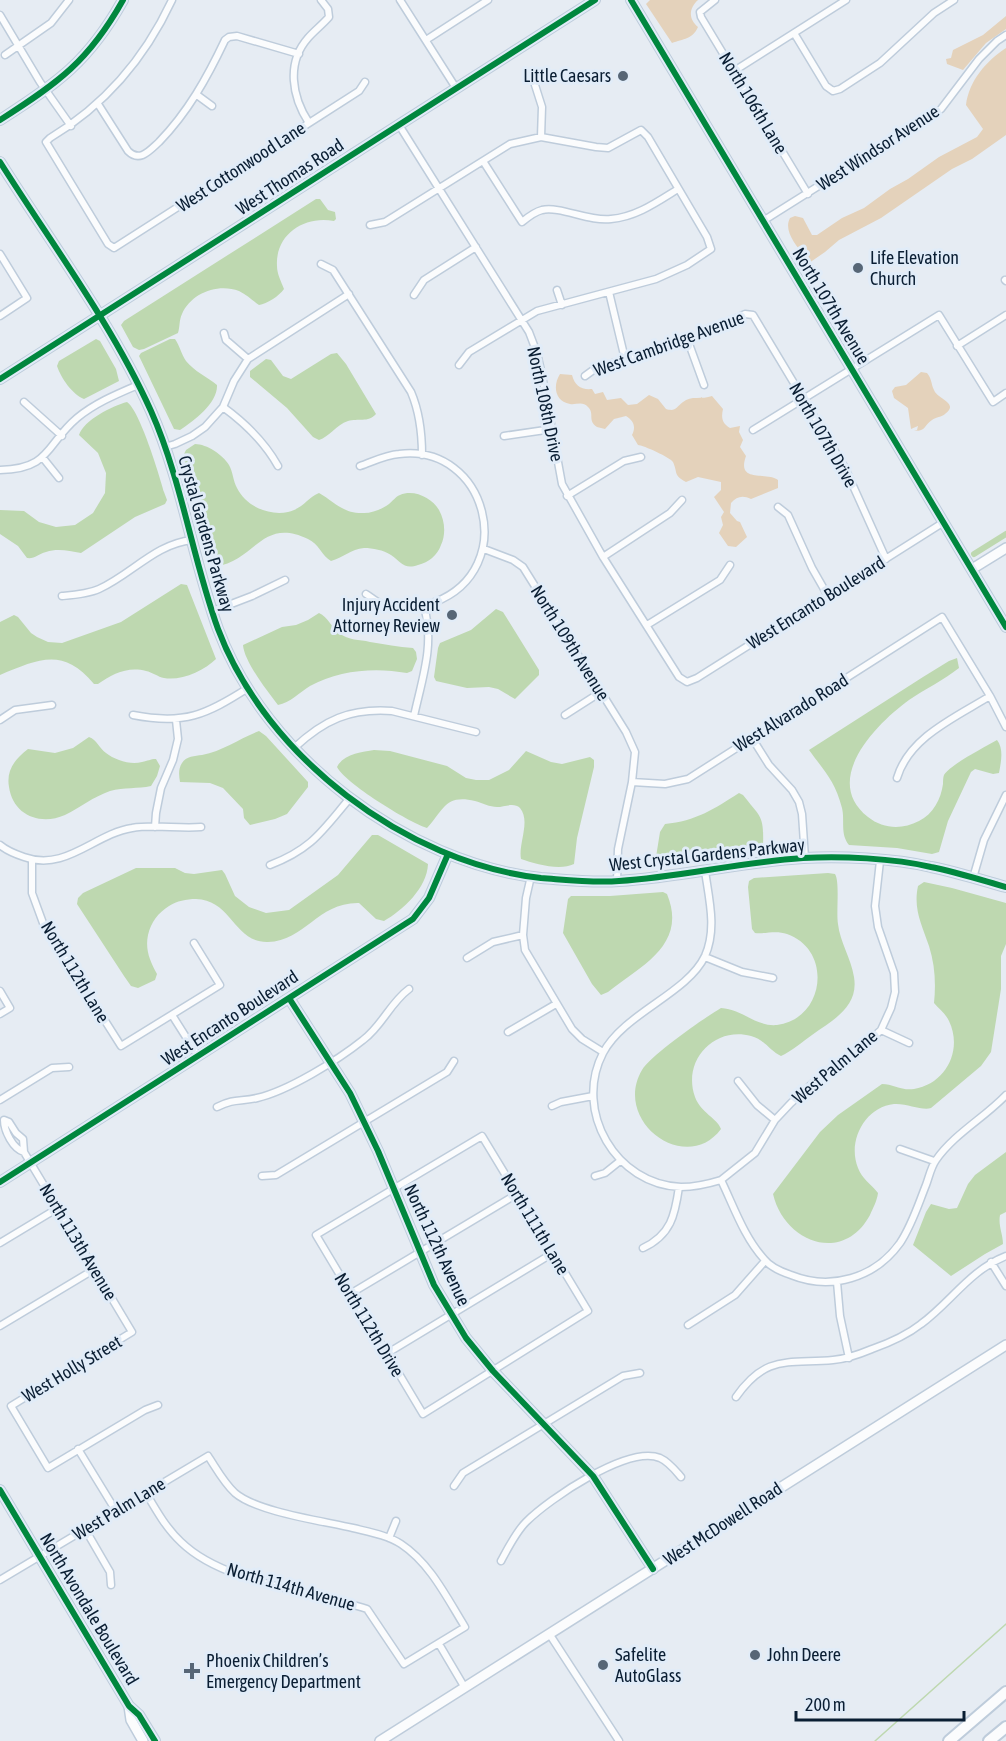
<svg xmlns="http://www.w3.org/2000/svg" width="1006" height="1741" font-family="'Asap Condensed',sans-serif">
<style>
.green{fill:#e4d2bb}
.water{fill:#bed8b0}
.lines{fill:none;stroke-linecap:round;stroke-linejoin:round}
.stream{stroke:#bed8b0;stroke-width:1.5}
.canal{stroke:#bed8b0;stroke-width:6}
.street-casing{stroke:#beccdb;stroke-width:9}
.secondary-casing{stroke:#beccdb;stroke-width:12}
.primary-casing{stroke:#beccdb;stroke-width:12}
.highway-casing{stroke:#beccdb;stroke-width:14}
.street{stroke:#fbfcfd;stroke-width:6}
.secondary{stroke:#fbfcfd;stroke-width:9}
.primary{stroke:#fbfcfd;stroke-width:9}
.highway{stroke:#fbfcfd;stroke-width:10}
.cycleway-casing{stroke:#e1ecf8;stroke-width:10}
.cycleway{stroke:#00873e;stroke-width:6}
.poi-dot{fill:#576676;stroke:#e1ecf8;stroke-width:2}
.labels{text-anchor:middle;stroke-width:6;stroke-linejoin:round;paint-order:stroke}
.poi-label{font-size:18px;fill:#0a1e33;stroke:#e1ecf8;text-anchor:start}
.street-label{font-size:18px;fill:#0a1e33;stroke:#e1ecf8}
</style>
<rect width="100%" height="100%" fill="#e6ecf3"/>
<path class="green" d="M650,0H698C689,8 688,19 698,27C693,39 683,39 672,43L646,4Z
M1006,16V29L986,43L963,70L947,64L946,59L951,58L953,50L983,35Z
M1006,48V135L972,159L952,169L881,218L839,240L825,252L809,263C801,250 782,233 790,218L795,216L803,218L812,235H817L842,218L864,208L890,189L908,179L939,157L977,137L983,129L966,105C969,81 986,61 1006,48Z
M921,372L927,373C932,379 931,384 934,390C937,399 960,403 945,414C942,417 936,417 932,420C924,425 925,433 914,430H917L918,426L911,429L908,408L894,398L892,391L895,387L906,385Z
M560,374L572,375C575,386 581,390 592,389L595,394L603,392L607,400L621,398L628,405L637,404L649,395L658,399L666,409C676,412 676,407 683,402C691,395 702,400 712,396L723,409C721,418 722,423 730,428L740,426L739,432L743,440L740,447L746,456C736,484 767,471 778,480V488L751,499C743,495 737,496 731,503L730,513L737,521L740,522L747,537L736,547L728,546L719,533L723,525L721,517L724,512L714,497L721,490V482L698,477L686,482C673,475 678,473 673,462C671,458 643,445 638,445L632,435C636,427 634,421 626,416L614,419L605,429L597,427C587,420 595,414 588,407C583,401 576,405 570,404C554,401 553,385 560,374Z"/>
<path class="water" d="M316,199H320L328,210L335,212L336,219L334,221C305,215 275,234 277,266C277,274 281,281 284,289C279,296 267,304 259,305C252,300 247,295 239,291C218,283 191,293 182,314C179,320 180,327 178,333L144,349L139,350L133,347L121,325L124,321Z
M96,339L100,341L116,369L119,381L84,399C72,394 61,378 57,366L59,361Z
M170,339H175C180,346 181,354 186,361C194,371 207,377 217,385C218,403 194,421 180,430L174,429L139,356L141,353Z
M337,353L346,364L376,414C368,423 358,418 348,421C336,425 329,437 319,440L313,437L287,408L250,377V371L266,359L271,360L283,376L291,379L331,354Z
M127,402C140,411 159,474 164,492L167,500L165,504L135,517L81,553C69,551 58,548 46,552C38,554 35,559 27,558L18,546L0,534V510L24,511L39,522L56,527L75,525L93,513L105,493L106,473L98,453L79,435C84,420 112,406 127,402Z
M195,444C207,444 223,455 229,465C233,472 233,481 237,488C246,506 268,516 288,512C304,508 307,498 319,493C335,502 343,514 364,513C373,513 382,509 389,504C393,501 395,497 400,495C414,489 432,498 439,510C445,521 446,534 441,545C437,556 429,562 418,565C404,570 401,562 391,555C383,550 373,548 364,548C351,549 343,558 331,561C322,556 319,544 308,539C261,516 254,563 215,566L212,561L199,507L183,456L186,450Z
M181,584L187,585L216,659C204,671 181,681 164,678C158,677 152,672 146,671C128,666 112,674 98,684H94C63,647 39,659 0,675V622L14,615L18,617L31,633L37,637L48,642L62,643L121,622Z
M496,609L503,612L539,670V675L515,699L498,689L489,687L467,688L436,681L434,677L438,648L440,643L471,630Z
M319,613C328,617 331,627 339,633C349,641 359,639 370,642C385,644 398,647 413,648L416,652L417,659L412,671L407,673C375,667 339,670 310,686C300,692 290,703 278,705C267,691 244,661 243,645L282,627L296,625L308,620Z
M957,658L959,668C944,680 925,689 909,700C876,724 821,780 868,817C883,829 902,830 919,821C933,814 941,799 943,784C943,782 943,777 944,775C951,764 985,747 997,740C1004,749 1001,762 999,773L993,774L975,769L971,772L948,821L939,852L932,854L897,848L849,845C840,834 845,821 842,808C835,781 825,772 809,750L923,677L949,661Z
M259,731L266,736L308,782V787L287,814L275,819L250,825L244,818L243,809L223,788L210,783L180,782C179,776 178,769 182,763C186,756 195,756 202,755C223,751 240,738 259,731Z
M89,737C97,740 99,748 106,753C115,760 130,765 142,762C148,761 150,759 156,759L160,766L157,776L151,786C138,789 124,787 110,791C93,797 81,807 65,815C40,826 13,815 9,787C6,770 15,759 28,749L55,753L73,748Z
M374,750L390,751L447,766L466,778L476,780H489L509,770L526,751L551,762L562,764L590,757L594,760V767L577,838L574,864C560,871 535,864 521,859C518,844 531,821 520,808C514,802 504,807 497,807C490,807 482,803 475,801C445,794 444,810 427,828C408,822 345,783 337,767C343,754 362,752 374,750Z
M739,793L743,795C761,818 764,815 763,846L761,849L668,862H660L656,857L660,832L665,824C696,821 714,809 739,793Z
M372,835H378L428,864C427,888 403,910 384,921L376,919L359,903C318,902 305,941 268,942C234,943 232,900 196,899C186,899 177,901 169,906C158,913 151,922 148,935C145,950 150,961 157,974L155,980L138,988L131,986L124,976L77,904L78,898L83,893L136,868H175L185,873L194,874L222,870L225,874L235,896L249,907L266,913L289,910L338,875Z
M828,873L835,874C840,882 836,912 838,924C840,942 851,958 854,977C859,1007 833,1020 812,1035C802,1042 792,1051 781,1056C770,1051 764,1039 751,1036C714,1026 682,1061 695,1097C701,1113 717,1118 721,1129C686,1176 612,1121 642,1070C651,1055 704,1018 721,1008C742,1009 756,1027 777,1025C825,1019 833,950 787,934C776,930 766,934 755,933L752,929L748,887L749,881L754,878Z
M924,882L952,888L1006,903V944L1001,956V989L991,1052L981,1066L931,1108C922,1111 907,1103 894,1104C865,1107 847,1141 858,1168C862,1179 871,1184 878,1193C877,1201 873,1208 870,1215C843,1265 784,1242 773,1194L820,1132L838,1115L882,1084C893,1084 902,1091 914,1089C946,1084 963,1050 949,1021C946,1014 939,1009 934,1003C936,984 935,965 929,946C922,925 913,909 918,886Z
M663,892L667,894C688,945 641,966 608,992L601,995L592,984L563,933L568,899L571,896H610Z
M1006,1152V1212L1000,1215C998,1226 1003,1234 1003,1244L985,1254L951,1276L913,1245L926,1212L931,1204L949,1209L957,1208L968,1184L975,1175Z"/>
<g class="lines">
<path class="stream" d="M875,1741L1006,1624"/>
<path class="canal" d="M974,554L1006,534"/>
<defs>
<path id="street" d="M172,0C145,58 105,105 50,138L46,142L108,244L114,248L359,91L365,82
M400,0L456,88
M715,0L700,12L701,17L808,194
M0,15L40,82L71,126
M794,33L826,86L833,91L840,89L880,63L934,13L954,0
M426,40L488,0
M5,55L51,23L69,0
M734,71L846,0
M535,85L542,107L541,137
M197,95L212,106
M98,104L128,151C140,163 150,150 159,142C188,112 207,78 225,40L229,37L237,36L299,54
M309,123C292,97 286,63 308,38C314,31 322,25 329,17L328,9L321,0
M399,125L529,332L537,353L542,375L562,484L603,557L679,677L687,682L697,678L944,522
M483,161L522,222C528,217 534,212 542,210C561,206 589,222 611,219C636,217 657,202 678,189
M763,221L941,109L979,59L997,41L1006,35
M370,225L385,222L510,144L541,137L596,147L608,148L641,130L648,137L707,237L711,249L687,265L656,279L537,311L469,352L459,365
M0,254L27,298L0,316
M321,264L333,270L411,392C420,413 422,433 422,455
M1005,280L1006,281
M557,290L562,305
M609,292L625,359
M414,295L424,280L476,247
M224,333L226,340L248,359
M688,341L704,385
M957,346L1006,315
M585,376L596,368L688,341L745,314L753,315L845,468L886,559
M24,402L62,436
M223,407C245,423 264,441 278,466
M753,430L939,315L993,402L1006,393
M504,436L552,429
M165,447L175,444L192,436L205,427L223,407L234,381L248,359L349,294
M43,458L59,478
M360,466C372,462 385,455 399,454C487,443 520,569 435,602C421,608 397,610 382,604C376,602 371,597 366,594
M0,470C51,469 46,444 77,418C95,403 117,394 138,385
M567,496L624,461L641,457
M778,507L788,515L812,568L828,596
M484,549L513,560L523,567L626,732L635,752L632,782L618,849L617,881
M603,557L670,513L682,500
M62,596C74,595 88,594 99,589C132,574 155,544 192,540
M213,611L252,596L285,580
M647,625L720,580L730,565
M133,715C184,725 206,715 248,688
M565,715L601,692
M414,716C422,679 435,644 424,607
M0,720L15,710L52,705
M752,738L769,765L792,790L799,802L802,814L805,858
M294,748C324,720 350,708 392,711L476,732
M897,778C909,737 956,717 990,696
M632,782L665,784L688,779L942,617L990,696L1006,727
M155,827L156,813L161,788L173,760L178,739L176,720
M0,845C7,851 15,854 24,857C66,872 94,834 132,828C154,824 178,829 201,827
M32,860V893L43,923L121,1046L220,985L194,943
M270,865C312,849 322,831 350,798
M705,871C709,899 717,929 705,956C687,994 624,1013 603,1053C573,1111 616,1185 681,1187C695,1187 708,1184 721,1180C734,1207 744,1237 764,1259C770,1267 782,1272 791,1275C831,1291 875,1278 900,1243C912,1225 918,1205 926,1185C929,1177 931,1167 936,1160C954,1134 984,1118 1006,1095
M531,876L526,898L523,935L525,950L572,1029L582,1039L603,1052
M973,878L984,840L1006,795
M705,957L742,972L773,978
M467,958L493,942L523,935
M0,991L10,1008L0,1014
M172,1015L198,1056
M881,1030L909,1043
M508,1032L556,1004
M738,1081L757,1105L775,1120
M0,1100L52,1068L69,1067
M552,1106L561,1102L593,1096
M217,1107C235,1098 240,1102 257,1098C288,1091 338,1060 363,1040C382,1026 390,1003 409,989
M4,1120L9,1122L16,1133L23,1139L24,1152C13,1149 4,1131 4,1120Z
M482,1136L588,1311L423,1414L316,1235Z
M900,1149L934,1161
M24,1152L132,1332L11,1406L48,1468L145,1410L158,1405
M262,1176L276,1175L447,1072L454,1061
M595,1176L605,1173L620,1161
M721,1180L755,1153L775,1120L791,1103L814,1082L857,1052L881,1030L891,1008L895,992L894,973L878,927L875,906L880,861
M0,1243L58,1208
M643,1248C671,1235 675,1215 679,1187
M991,1262L1006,1286
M837,1282L840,1316L849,1358
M350,1294L517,1194
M688,1325L735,1295L765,1261
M0,1326L95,1269
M386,1354L553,1253
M736,1397C766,1354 788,1364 833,1360C846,1359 860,1354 872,1349C889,1343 907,1335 921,1324C951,1302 970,1270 1006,1256
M78,1449L116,1511
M454,1486L463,1473L623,1376L640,1373
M85,1529L110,1572L111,1585
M389,1538L396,1521
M501,1561C508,1548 516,1532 526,1522C549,1499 628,1445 660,1458C669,1462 675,1470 681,1477
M0,1580L208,1456C216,1468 224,1483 235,1493C257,1512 323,1521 353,1528C369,1532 387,1535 401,1544C430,1563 447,1598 465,1627L404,1664L367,1609C310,1590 224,1584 181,1542C166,1528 156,1510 146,1493
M550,1635L619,1741
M439,1644L465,1688"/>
<path id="secondary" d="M631,0L1006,627
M0,120C58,83 89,61 123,0
M0,162C51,243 112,324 151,411C182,481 192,557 218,629C266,757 406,863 541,878C568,880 593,883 619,881C681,877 741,862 803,858C841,856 893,858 931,867C956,872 981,880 1006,887
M0,379L595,0
M972,569L1006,548
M289,998L350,1093L378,1151L434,1285L466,1338L493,1371L593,1476L653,1569
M0,1182L413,919L429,898L448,854
M0,1490L129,1706L139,1715L155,1741
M129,1706L131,1720L143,1741"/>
<path id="primary" d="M380,1741L1006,1345"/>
<path id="highway" d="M949,1741L1006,1692
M989,1741L1006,1727"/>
</defs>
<use href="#street" class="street-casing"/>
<use href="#secondary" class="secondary-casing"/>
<use href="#primary" class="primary-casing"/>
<use href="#highway" class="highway-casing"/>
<use href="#street" class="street"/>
<use href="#secondary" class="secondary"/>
<use href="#primary" class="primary"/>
<use href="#highway" class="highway"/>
<defs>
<path id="cycleway" d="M631,0L1006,627
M0,120C58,83 89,61 123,0
M0,162C51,243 112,324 151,411C182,481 192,557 218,629C266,757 406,863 541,878C568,880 593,883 619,881C681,877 741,862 803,858C841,856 893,858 931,867C956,872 981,880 1006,887
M0,379L595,0
M289,998L350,1093L378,1151L434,1285L466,1338L493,1371L593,1476L653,1569
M0,1182L413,919L429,898L448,854
M0,1490L129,1706L139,1715L155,1741"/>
</defs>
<use href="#cycleway" class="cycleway-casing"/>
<use href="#cycleway" class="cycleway"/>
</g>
<g class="poi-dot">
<circle cx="623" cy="76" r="6"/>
<circle cx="858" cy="268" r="6"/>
<circle cx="452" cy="615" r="6"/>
<circle cx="755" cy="1655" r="6"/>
<circle cx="603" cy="1665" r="6"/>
<path d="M189 1662h6v6h6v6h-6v6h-6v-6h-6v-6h6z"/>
</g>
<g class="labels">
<g class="poi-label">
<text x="611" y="82" text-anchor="end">Little Caesars</text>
<text x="870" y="264">Life Elevation<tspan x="870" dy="21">Church</tspan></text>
<text x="440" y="611" text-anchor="end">Injury Accident<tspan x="440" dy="21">Attorney Review</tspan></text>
<text x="615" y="1661">Safelite<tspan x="615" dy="21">AutoGlass</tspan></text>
<text x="767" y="1661">John Deere</text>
<text x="206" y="1667">Phoenix Children’s<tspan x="206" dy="21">Emergency Department</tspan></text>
</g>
<g class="street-label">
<text transform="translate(753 103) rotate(59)" y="6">North 106th Lane</text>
<text transform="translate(878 148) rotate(-33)" y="6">West Windsor Avenue</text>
<text transform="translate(241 167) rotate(-33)" y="6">West Cottonwood Lane</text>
<text transform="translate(290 177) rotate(-33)" y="6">West Thomas Road</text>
<text transform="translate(831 306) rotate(59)" y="6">North 107th Avenue</text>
<text transform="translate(669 344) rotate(-20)" y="6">West Cambridge Avenue</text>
<text transform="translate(545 404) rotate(78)" y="6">North 108th Drive</text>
<text transform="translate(823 435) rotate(60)" y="6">North 107th Drive</text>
<text transform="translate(206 534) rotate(74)" y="6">Crystal Gardens Parkway</text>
<text transform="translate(816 603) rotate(-32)" y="6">West Encanto Boulevard</text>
<text transform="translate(570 643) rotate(58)" y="6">North 109th Avenue</text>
<text transform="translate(791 713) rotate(-32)" y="6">West Alvarado Road</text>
<text transform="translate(707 855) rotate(-6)" y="6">West Crystal Gardens Parkway</text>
<text transform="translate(75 972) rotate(59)" y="6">North 112th Lane</text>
<text transform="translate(230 1018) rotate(-33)" y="6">West Encanto Boulevard</text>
<text transform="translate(835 1067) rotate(-40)" y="6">West Palm Lane</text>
<text transform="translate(535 1224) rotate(59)" y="6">North 111th Lane</text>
<text transform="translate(78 1242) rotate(59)" y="6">North 113th Avenue</text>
<text transform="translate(437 1245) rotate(65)" y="6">North 112th Avenue</text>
<text transform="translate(369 1325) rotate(59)" y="6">North 112th Drive</text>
<text transform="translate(72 1369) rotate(-31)" y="6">West Holly Street</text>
<text transform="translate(119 1509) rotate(-31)" y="6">West Palm Lane</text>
<text transform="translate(723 1524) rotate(-33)" y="6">West McDowell Road</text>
<text transform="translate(291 1587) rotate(16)" y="6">North 114th Avenue</text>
<text transform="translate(89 1609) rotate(59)" y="6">North Avondale Boulevard</text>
</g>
</g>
<path d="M796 1711v9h168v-9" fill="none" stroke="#0a1e33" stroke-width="3"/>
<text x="805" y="1711" font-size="18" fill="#0a1e33" stroke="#e1ecf8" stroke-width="4.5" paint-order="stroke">200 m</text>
</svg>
